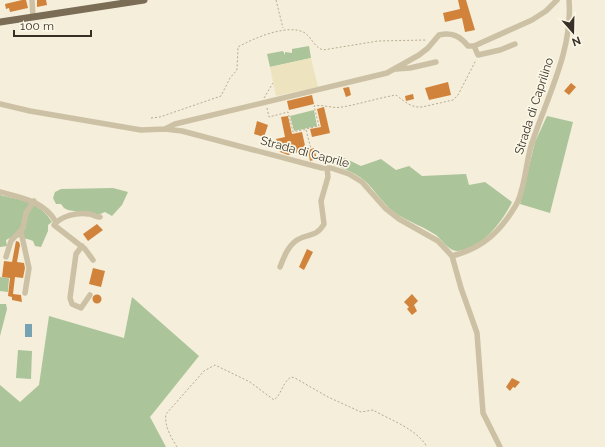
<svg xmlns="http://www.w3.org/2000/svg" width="605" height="447" font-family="Raleway,sans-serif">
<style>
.green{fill:#abc499}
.plaza{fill:#ede4bf}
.water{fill:#76a2b3}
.building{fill:#d1833b}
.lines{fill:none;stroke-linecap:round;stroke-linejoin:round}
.path{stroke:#b9ab8f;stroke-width:1;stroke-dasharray:2 2;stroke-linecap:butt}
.minor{stroke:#cdc1a5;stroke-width:5.5}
.major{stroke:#7b6c56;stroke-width:7}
.labels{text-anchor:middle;stroke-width:3.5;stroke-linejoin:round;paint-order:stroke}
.street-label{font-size:12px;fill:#383027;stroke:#fbf7e7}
</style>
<rect width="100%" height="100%" fill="#f4eeda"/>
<path class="green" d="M309,46L311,58L270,67L267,54L283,51L285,55V52L292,53V49Z
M314,110L317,126L294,131L290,116Z
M547,116L573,122L550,213L520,204L535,142Z
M338,155L361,166L381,159L396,170L409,166L422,176L466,174L469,185L485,182L512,202C503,221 481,250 457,251C449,251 442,240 436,235C424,227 410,222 398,215C384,206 376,191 364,180C354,172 342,168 331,164Z
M113,188L128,192L122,205L112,216L105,212L98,215L68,210L64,208L61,204H56L53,198L55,192L61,189Z
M0,195C21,200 40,202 52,222L48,225V231L41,247L35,246L33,241C25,238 14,235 6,240L7,246L0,247Z
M0,277L9,278L8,292L0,291Z
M132,297L199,356L150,417L166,447H0V385L20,402L39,385L49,316L124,338Z
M0,304H6L7,309L0,336Z
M18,350L32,351L31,379L16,378Z"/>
<path class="plaza" d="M311,58L318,87L276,96L270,67Z"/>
<path class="water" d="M25,324H32V337H25Z"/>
<path class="building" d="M22,0H26L28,8L10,12L9,8L6,9L5,4Z
M37,0H46L47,5L37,7Z
M458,0H466L475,30L465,32L462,18L445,22L443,13L460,9Z
M448,82L451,95L429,100L425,88Z
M571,83L576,87L569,95L564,91Z
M349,87L351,95L346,97L343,88Z
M413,94L414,99L406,101L405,96Z
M312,95L314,104L289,110L287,101Z
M324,107L330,133L312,137L310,129L321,127L317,109Z
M288,116L292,134L302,132L306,150L288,155L280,152L276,139L285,137L281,117Z
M257,121L268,125L264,137L254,134Z
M314,148L317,159L310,161L308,150Z
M97,224L103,230L88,241L83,234Z
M16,241L19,242L20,245L17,262L24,263L25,268L23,278L15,277L13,294L21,295L22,302L12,300V297L8,296L10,278L2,277L4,261L12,262Z
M307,249L313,252L304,270L299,267Z
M93,268L105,271L101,287L89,284Z
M412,294L418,301L414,305L417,311L412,315L407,309L409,307L404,302Z
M92.5 299a4.5 4.5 0 1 1 9 0a4.5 4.5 0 1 1-9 0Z
M512,378L520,382L515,388L513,387L510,391L506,387Z"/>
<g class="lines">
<path class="path" d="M276,0L283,28
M264,98L273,83
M267,108L269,117L288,112L293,132L319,126L314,106C324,104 332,109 342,107C360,104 378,98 396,95C404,101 411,108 422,107L453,100L458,95L476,60
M151,118L160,117L221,96L230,78L237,70L238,47C254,38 289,23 305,33C312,38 314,47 323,50L378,41L427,40
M306,130L311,149
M177,447C171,437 164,426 166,414L204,371L215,365L250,382L274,400C282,394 282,383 291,377L295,378L328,397L361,412L373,410C390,420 417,429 427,447"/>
<path class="minor" d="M32,0L33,17
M474,46L478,55L500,50L515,44
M396,69L410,68L436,62
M0,104L30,111L141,130L165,129L182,131L322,168H331L349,174L362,182L385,208L399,219L438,241L452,256L461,288L477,333L483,413L500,447
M165,129L175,124L387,73L419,55L428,48L439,35C452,32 460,36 468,46H474L532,20L546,11L557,0
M0,192C22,198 44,201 56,222
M21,232L29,268L25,293
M82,246L76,254L70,298L72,304L81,308L90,295
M452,256C483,248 500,232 516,205C525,190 526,160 532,143C547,97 573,50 569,0
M6,257L11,241L23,228L26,213L34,201
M93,260L85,249L54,225C61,216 77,212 89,214C93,214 96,218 100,217
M280,267C284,257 288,246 297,240C308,233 316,238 324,224L321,201L328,177L327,168"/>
<path class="major" d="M0,22L144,0"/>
</g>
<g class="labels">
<g class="street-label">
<text transform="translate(534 106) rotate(-72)" y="4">Strada di Caprilino</text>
<text transform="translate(305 152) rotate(15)" y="4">Strada di Caprile</text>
</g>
</g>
<g transform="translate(573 32) rotate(160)" stroke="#fbf7e7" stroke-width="3" paint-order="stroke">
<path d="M0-3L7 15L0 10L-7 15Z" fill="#383027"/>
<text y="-6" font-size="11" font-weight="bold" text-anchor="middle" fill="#383027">N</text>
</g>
<path d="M14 30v6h77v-6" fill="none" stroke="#383027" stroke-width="2"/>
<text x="20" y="30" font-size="12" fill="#383027" stroke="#fbf7e7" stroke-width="3" paint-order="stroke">100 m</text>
</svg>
